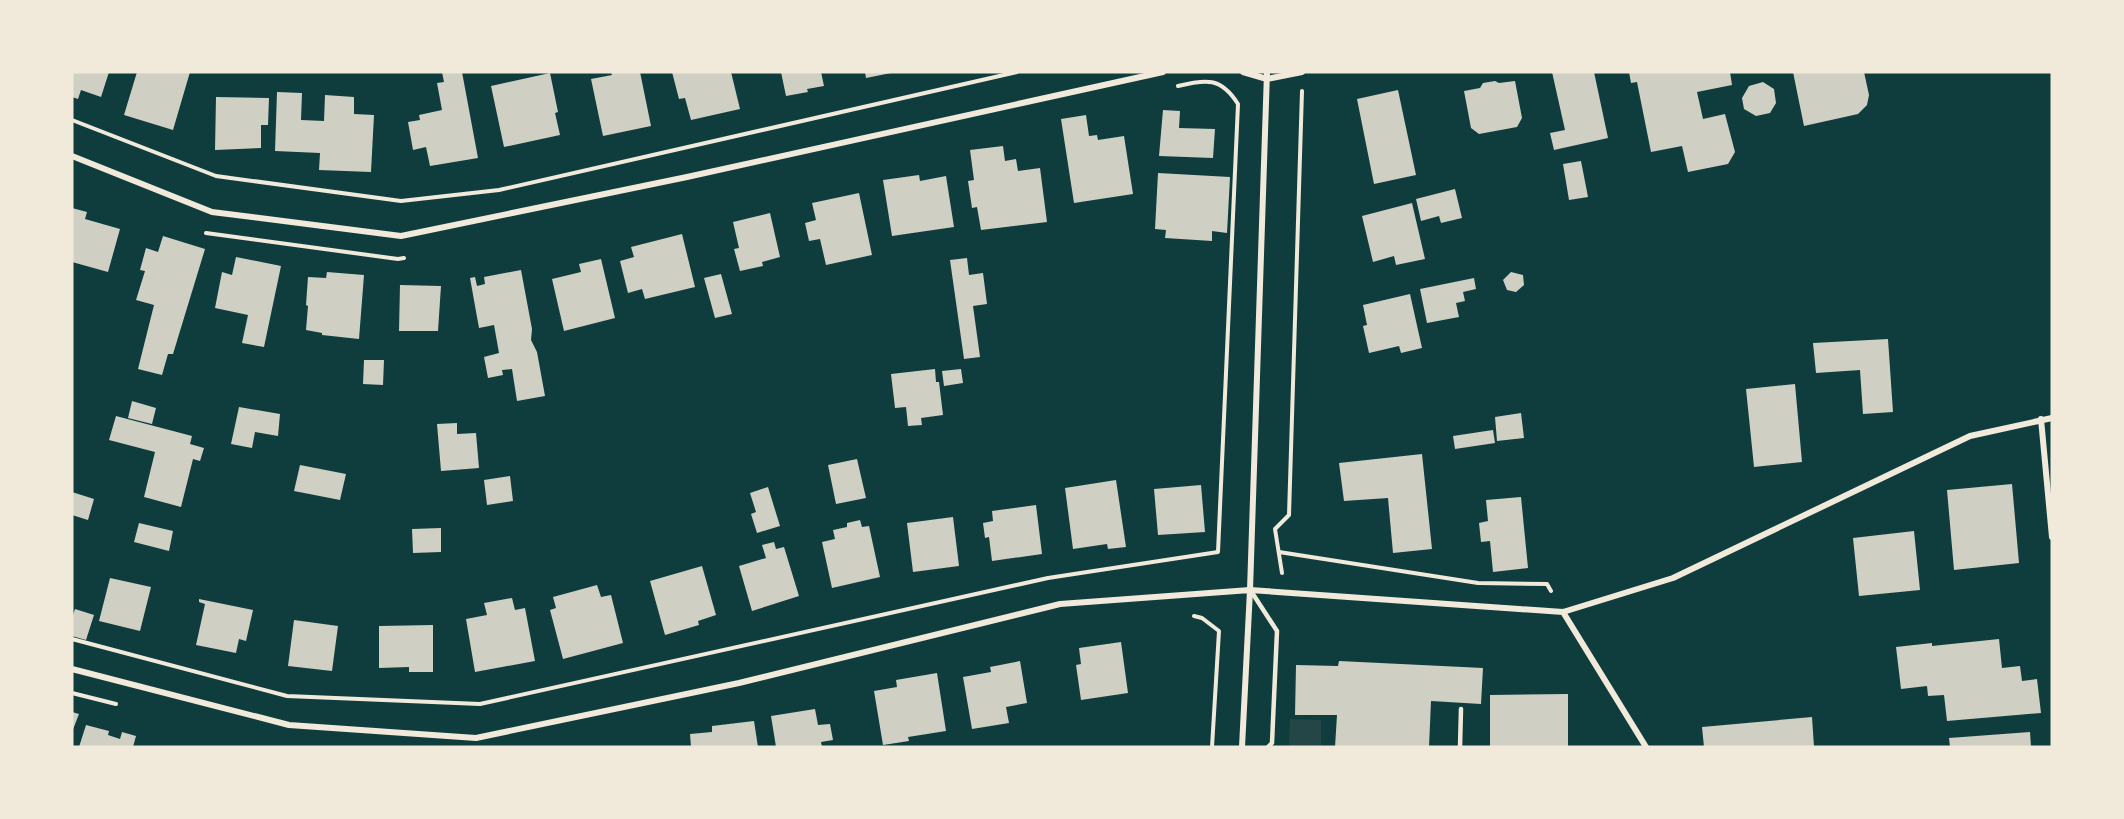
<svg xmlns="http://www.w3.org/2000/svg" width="2124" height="819" font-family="'Roboto Condensed',sans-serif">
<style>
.green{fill:#244646}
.building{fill:#cfcfc3}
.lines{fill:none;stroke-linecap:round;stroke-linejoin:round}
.path{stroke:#f1e9da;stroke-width:4}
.service{stroke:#f1e9da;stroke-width:4.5}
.minor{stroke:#f1e9da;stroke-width:6}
</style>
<rect width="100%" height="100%" fill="#0f3d3e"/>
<path class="green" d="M1290,719L1321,720V747H1289Z"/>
<path class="building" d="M72,72H109L101,97L81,90L78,99L72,97Z
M137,72H190L173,130L124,115Z
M442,72H462L478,158L430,166L426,147L413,150L408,122L420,120L419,115L442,110L437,83L444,82Z
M611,72H640L651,126L603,136L591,79L612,75Z
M672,72H731L740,109L691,120L685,98L679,99Z
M781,72H821L824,86L807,89L808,92L786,96Z
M865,72H891V73L866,78Z
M1552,72H1594L1608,138L1554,150L1550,133L1565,130Z
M1629,72H1730L1732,85L1697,92L1703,119L1725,114L1735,152L1728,164L1688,172L1682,146L1651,152L1637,82L1631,83Z
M1793,72H1864L1869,95L1867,105L1858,114L1804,126Z
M550,73L558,112L555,113L560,135L504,147L491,86Z
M1495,81L1499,83L1515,81L1522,118L1517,127L1479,134L1471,128L1464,91L1480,88L1483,83Z
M1763,82L1774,89L1776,103L1770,113L1756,116L1744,109L1742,98L1749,86Z
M1398,90L1416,175L1374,184L1357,99Z
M277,92L302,93L301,120L324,121L325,95L354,97V114L374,115L371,172L319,170L320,153L275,151Z
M216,97L269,98L268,125H261V148L215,150Z
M1163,110L1180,111L1179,128L1215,129L1213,158L1159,156Z
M1086,115L1089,136L1097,135L1098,140L1124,136L1133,194L1074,203L1061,119Z
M1003,146L1005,161L1016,159L1018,171L1040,168L1047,222L981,230L977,207L972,208L968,181L974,180L970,150Z
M1581,161L1588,197L1569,200L1563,164Z
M1158,173L1230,177L1227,233L1212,231V241L1165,238L1166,230L1155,229Z
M919,175L920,181L946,176L954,227L892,236L883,180Z
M1455,189L1462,218L1441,223L1439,216L1421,221L1416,199Z
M859,193L872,255L826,265L820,239L809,241L805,223L816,220L812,203Z
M1412,203L1425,259L1396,265L1394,256L1373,262L1362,216Z
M72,208L87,212L85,219L120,229L108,272L72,262Z
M770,213L780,257L762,262L763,266L740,271L734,249L739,248L733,222Z
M682,234L695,287L645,299L642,289L628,293L620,261L634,257L631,247Z
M163,236L205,249L173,354H168L162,375L138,369L154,305L136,300L145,271L140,270L146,248L158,252Z
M236,257L281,266L264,347L242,343L248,315L215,308L222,272L232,275Z
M967,258L969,275L983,273L987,304L973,306L980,357L964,359L950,260Z
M601,259L615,318L564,331L552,279L581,272L579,264Z
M521,270L532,329L531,340L537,352L545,396L517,401L512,369L502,370L503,375L488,378L484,357L499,353L494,325L479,328L470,278L475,277L477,286L485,284L484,277Z
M327,272L364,275L359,339L322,335V333L306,330L308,306L306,305L308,277L326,278Z
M1511,272L1523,275L1524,285L1516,292L1507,290L1503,280Z
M721,274L732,314L715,318L704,278Z
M1474,278L1476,289L1463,292L1465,301L1456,303L1459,317L1427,323L1420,289Z
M400,285L441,286L438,331H399Z
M1410,294L1422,348L1401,353L1399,346L1369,353L1363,326L1367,325L1363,305Z
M1888,339L1893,412L1863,414L1860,370L1816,373L1813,343Z
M364,360H384L383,385L363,384Z
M935,369L936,382H939L943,415L921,418L922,425L908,426L906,407L895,408L891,374Z
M961,369L963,383L944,386L942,371Z
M1795,384L1802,462L1754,467L1746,389Z
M132,401L156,408L152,424L128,418Z
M239,407L280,414L278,436L255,432L252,448L231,444Z
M1521,413L1524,438L1497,441L1495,417Z
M116,416L192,436L190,444L204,448L200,461L193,459L181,507L144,497L155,452L109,440Z
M457,423V434L476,433L479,468L441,471L437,424Z
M1493,430L1495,443L1455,449L1453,436Z
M1422,454L1432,549L1393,553L1388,498L1344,501L1339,463Z
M857,459L866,498L836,504L828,465Z
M300,465L346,474L340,500L294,491Z
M510,476L513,501L487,505L484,480Z
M1116,480L1126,547L1108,549L1107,544L1073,549L1065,488Z
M2012,484L2019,563L1954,570L1947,490Z
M1201,485L1205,532L1158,535L1154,489Z
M768,487L780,526L757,533L751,514L756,512L750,493Z
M72,492L94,499L88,520L72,515Z
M1521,497L1528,568L1493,572L1490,541L1481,542L1479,523L1488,521L1486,500Z
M1036,505L1042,554L992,561L989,537L985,538L983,523L993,521L992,511Z
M953,517L959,566L913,572L907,523Z
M860,520L862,527L869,526L880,577L832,588L822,542L835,539L833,530L847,527V523Z
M139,523L173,531L169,551L134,542Z
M441,528V552L413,553L412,529Z
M1914,531L1920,590L1859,596L1853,538Z
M774,542L776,549L784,547L799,596L752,611L739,566L766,558L762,545Z
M702,566L716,615L698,621L699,625L665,635L650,581Z
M110,578L151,587L140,631L99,621Z
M597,585L601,597L611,595L623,643L563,659L550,610L556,608L553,597Z
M512,598L515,610L525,608L535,661L475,672L466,619L487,615L484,603Z
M199,599L253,610L246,641L239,639L236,653L196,645L205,604L199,602Z
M75,609L94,615L86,640L72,636V618Z
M294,620L338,626L332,671L288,666Z
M433,625V672H409V667L379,668V626Z
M1999,639L2002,668L2020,666L2022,681L2037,679L2041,713L1947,721L1944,695L1928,696L1927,686L1901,689L1896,647L1932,643V646Z
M1121,642L1128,693L1081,700L1076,665L1081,664L1079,648Z
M1020,661L1027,703L1006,707L1009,723L972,729L963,677L991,672L990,667Z
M1339,661L1483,668L1481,704L1431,701L1429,747H1335L1337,715H1295L1296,665L1338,666Z
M937,673L946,731L908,737L909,741L883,745L874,691L897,687L896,680Z
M1568,694V747H1490V695Z
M815,709L818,725L830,724L833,740L821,742L822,747H776L771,716Z
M72,712L79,714L72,732Z
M1812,717L1814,747H1704L1702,727Z
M754,721L758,747H691L690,734L712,732V726Z
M86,725L109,731L108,735L120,739L122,732L136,736L133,747H79Z
M2030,732L2031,747H1950L1949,738Z"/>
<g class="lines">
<path class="path" d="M72,120L216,176L401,201L499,190L1017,72
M206,233L398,259L404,258
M1279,552L1478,583L1547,584L1551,591
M1282,573L1275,529L1289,515L1302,91
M1194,616L1202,618L1219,631L1212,747
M72,639L287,696L480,704L1048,578L1218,552L1238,104C1221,77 1206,79 1178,86
M72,693L116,704"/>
<path class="service" d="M1251,591L1277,631L1272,743L1268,747
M1460,747L1461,709"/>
<path class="minor" d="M1243,72L1267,79L1302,72
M72,156L212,212L401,236L687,177L1163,72
M2041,419L2052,537
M1563,612L1646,747
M72,669L289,725L476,738L739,683L1060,604L1250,590L1563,612L1673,578L1970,436L2052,418
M1242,747L1250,590L1267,72"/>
</g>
<rect width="2124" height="819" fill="none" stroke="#f1e9da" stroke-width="147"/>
</svg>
